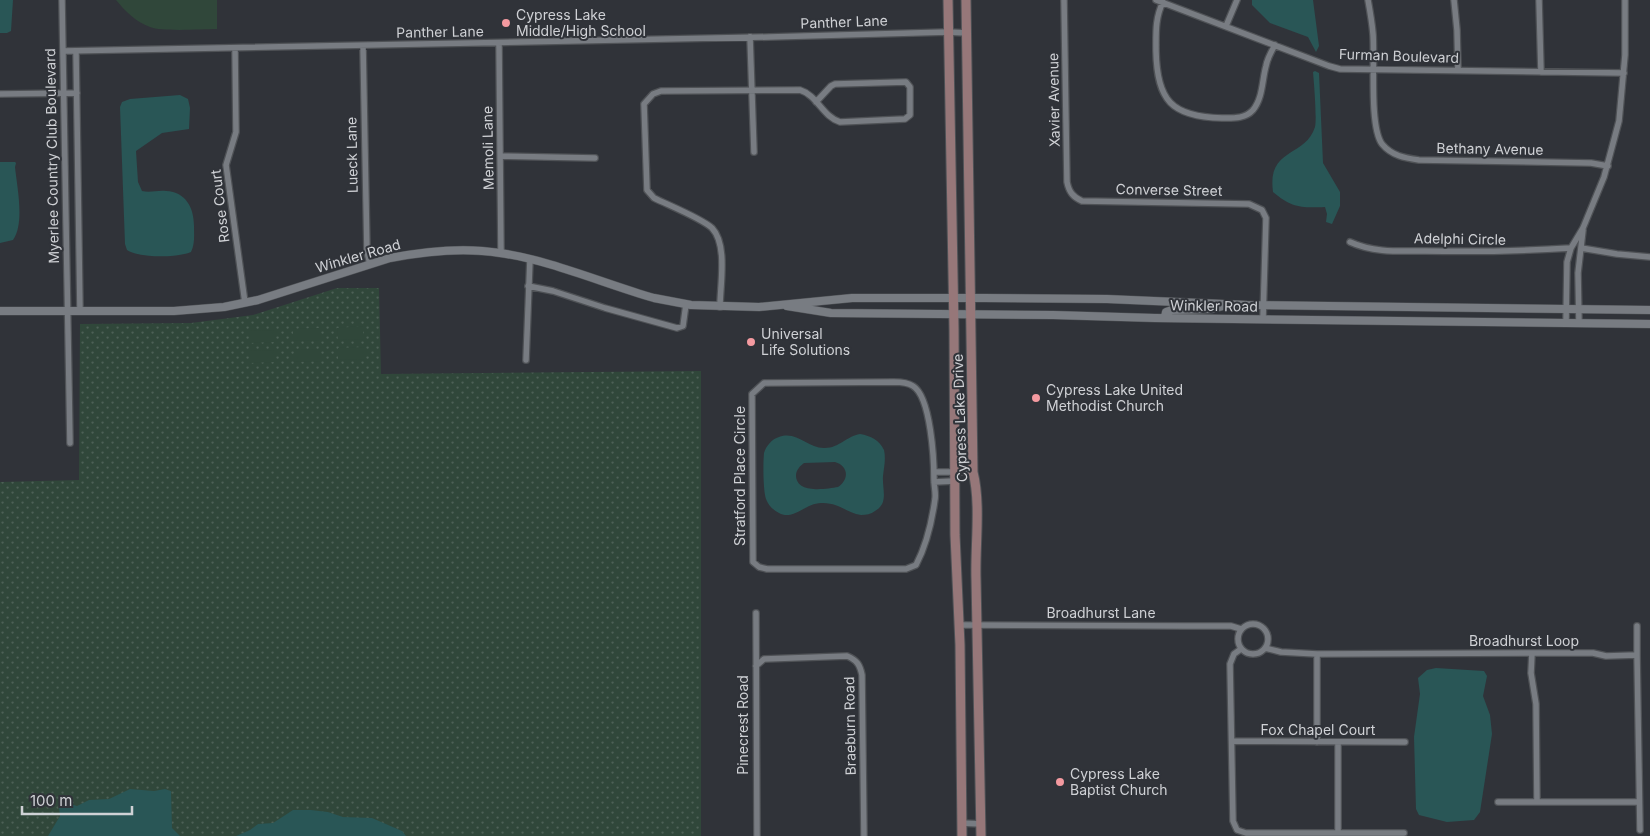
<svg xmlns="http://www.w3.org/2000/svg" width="1650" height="836" font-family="Inter,sans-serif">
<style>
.grass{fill:url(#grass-dots)}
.pitch{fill:#30473a}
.water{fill:#295656;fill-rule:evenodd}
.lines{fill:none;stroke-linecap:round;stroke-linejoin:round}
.minor-casing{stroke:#4f5256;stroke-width:8}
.tertiary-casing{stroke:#4f5256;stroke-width:9}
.secondary-casing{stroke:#4f5256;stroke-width:11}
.minor{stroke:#787c82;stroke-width:5.5}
.tertiary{stroke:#787c82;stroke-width:8}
.secondary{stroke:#967779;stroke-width:9}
.poi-dot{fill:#f49aa0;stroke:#303339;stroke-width:2}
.labels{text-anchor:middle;stroke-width:4;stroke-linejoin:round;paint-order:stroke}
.poi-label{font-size:14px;fill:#cfd1d5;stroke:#303339;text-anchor:start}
.street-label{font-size:14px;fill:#cfd1d5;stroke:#303339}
</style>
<defs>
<pattern id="grass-dots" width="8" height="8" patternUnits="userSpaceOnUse" patternTransform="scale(1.25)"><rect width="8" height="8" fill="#30473a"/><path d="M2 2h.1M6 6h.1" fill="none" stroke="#4d6056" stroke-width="1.8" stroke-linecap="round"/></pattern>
</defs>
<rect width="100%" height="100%" fill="#303339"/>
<path class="grass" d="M337,288H379L381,374L701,371V836H0V482L79,480L80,324L191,323L253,315Z"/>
<path class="pitch" d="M116,0H217V29C202,29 163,32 150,27C136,22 125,11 116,0Z
M363,326V339L338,340L337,328Z
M319,328V340L293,341V329Z
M275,330V342L249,343V331Z
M364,347V359L338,360V348Z
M320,349V361L294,362V350Z
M275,350V362L249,363V351Z"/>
<path class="water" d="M0,0H13L11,31L7,33H0Z
M1252,0H1313L1319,46L1316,52L1308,37L1270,23L1252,5Z
M1315,71L1319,73L1323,163L1340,192V206L1332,224L1326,222L1327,214L1325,207C1301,208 1292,208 1273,192C1267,147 1305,158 1315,127C1317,118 1314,83 1313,72Z
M180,95L188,99L190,108L189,129L162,133L136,151L138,182L142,191C150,193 158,190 166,191C186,192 194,208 194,226C194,235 195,244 191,252C177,258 139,258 127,250L125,244L120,107L122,102L130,99Z
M0,162H15L16,163L15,167C17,187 25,223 13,240L0,243Z
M860,434C871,436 879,440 884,450C886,459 884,467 883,476C882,489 889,503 875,511C871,514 866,515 861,515C847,513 838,502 821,503C806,503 793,521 779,513C773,510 768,505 766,499C763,490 763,463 764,453C766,446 772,439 779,437C797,430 808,449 825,448C839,448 847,436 860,434ZM835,462C849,466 849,480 838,487C826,489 797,494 796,476C796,470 800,466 804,463Z
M1436,668L1484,671L1487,676L1483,696L1490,715L1492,734L1480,812L1474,820L1447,822L1419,815L1416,809L1414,737L1420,694L1418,678L1427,670Z
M130,789L154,791L165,789L171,791L172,828L180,836H48L60,816L59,808L68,803L77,806L89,800L109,799Z
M293,810H311L328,812L343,817L372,818L402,831L406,836H236L250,830L258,824L273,823Z"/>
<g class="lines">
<defs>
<path id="minor" d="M62,0L70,443
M1064,0L1067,182C1069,192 1073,197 1082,201L1249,204L1262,210L1266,218L1263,319
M1156,0L1329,66L1340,69L1624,73
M1368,0C1370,11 1372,22 1373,34C1375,59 1369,126 1382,144C1392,156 1405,158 1419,160L1591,163L1608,166
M1454,0L1457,30L1458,70
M1539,0L1541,72
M1163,2C1155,18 1156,33 1156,51C1157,100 1171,117 1222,118C1233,118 1245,119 1253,110C1263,98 1262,80 1266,66C1267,59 1271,52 1275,45
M1226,26L1237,0
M750,37L754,152
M499,43L501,253
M363,46L367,252L370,264
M235,48L236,132L226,165L245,303
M63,51L769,37L948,32L967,33
M76,52L80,311
M0,94L77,93
M501,156L595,158
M1350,242C1374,253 1400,251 1425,251C1474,252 1522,251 1571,248
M1581,248L1617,254L1650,257
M528,286L553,291L605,308L677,328L683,326L686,304
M720,307C720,285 728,245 712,228C701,218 668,205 654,198L647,190L644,104L653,94L661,91L800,90C817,95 823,117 840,122L905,119L910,115V87L906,82L835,84L831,86L816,102
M1566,323L1567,262L1571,248L1583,228L1604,177L1619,121L1625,55V0
M1579,323L1578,273L1583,230
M526,360L530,259
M894,382C900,382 907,382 913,386C931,397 934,460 934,480C934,486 936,493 935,499C932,521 926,546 916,565L906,569H767L759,567L753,562L752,394L764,383Z
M934,472H973
M934,482L954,481
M756,613L757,836
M1238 639a15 15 0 1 1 30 0a15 15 0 1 1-30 0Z
M959,625L1187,626H1231L1241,629
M1637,626V655
M1265,648L1281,652L1317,654L1532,653H1593L1606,656L1637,655L1640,830
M1241,649L1234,654L1230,664L1233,821L1237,830L1246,833H1404
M1532,653L1531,673L1536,704L1537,802
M756,666L764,659L847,656C857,660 860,665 862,675L864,836
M1232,741L1405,742
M1317,742V654
M1498,802H1639
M962,823L981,824
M1338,833V743"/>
<path id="tertiary" d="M787,306L831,313L1053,315L1155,318L1650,324
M0,311H174L224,307L258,300L390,258C426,251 464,247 500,253C550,260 605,284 654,298L691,305L759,307L852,298H983L1107,299L1247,305L1650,310
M1165,318L1166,312L1172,310L1212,309L1223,306"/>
<path id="secondary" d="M948,0L954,329L955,535L960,645L962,836
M966,0L973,472C981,504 975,545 976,578C978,664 980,750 981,836"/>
</defs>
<use href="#minor" class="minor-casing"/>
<use href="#tertiary" class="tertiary-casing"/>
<use href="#secondary" class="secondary-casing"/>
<use href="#minor" class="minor"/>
<use href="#tertiary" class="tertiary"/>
<use href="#secondary" class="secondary"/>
</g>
<g class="poi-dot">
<circle cx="506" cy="23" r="5"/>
<circle cx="751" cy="342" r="5"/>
<circle cx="1036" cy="398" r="5"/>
<circle cx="1060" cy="782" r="5"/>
</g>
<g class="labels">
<g class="poi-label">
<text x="516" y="20">Cypress Lake<tspan x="516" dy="16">Middle/High School</tspan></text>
<text x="761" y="339">Universal<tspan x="761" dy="16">Life Solutions</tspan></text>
<text x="1046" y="395">Cypress Lake United<tspan x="1046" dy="16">Methodist Church</tspan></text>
<text x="1070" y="779">Cypress Lake<tspan x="1070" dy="16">Baptist Church</tspan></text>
</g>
<g class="street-label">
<text transform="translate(844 22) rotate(-2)" y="5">Panther Lane</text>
<text transform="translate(440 32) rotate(-1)" y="5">Panther Lane</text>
<text transform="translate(1399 56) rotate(2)" y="5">Furman Boulevard</text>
<text transform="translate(1054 100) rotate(-91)" y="5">Xavier Avenue</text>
<text transform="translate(488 148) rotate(-91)" y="5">Memoli Lane</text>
<text transform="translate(1490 149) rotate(1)" y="5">Bethany Avenue</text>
<text transform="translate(352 155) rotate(-91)" y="5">Lueck Lane</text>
<text transform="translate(52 156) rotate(-91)" y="5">Myerlee Country Club Boulevard</text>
<text transform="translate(1169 190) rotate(1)" y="5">Converse Street</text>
<text transform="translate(220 206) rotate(-97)" y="5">Rose Court</text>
<text transform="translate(1460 239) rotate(1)" y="5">Adelphi Circle</text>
<text transform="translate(358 256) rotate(-16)" y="5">Winkler Road</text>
<text transform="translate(1214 306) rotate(1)" y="5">Winkler Road</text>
<text transform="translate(960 418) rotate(-92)" y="5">Cypress Lake Drive</text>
<text transform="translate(740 476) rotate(-90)" y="5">Stratford Place Circle</text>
<text x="1101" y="618">Broadhurst Lane</text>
<text x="1524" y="646">Broadhurst Loop</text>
<text transform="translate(743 725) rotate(-90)" y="5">Pinecrest Road</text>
<text transform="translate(850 726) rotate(-91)" y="5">Braeburn Road</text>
<text x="1318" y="735">Fox Chapel Court</text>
</g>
</g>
<path d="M22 806v8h110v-8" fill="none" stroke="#cfd1d5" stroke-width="2.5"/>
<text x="30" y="806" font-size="15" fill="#cfd1d5" stroke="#303339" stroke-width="4" paint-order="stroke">100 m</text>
</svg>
